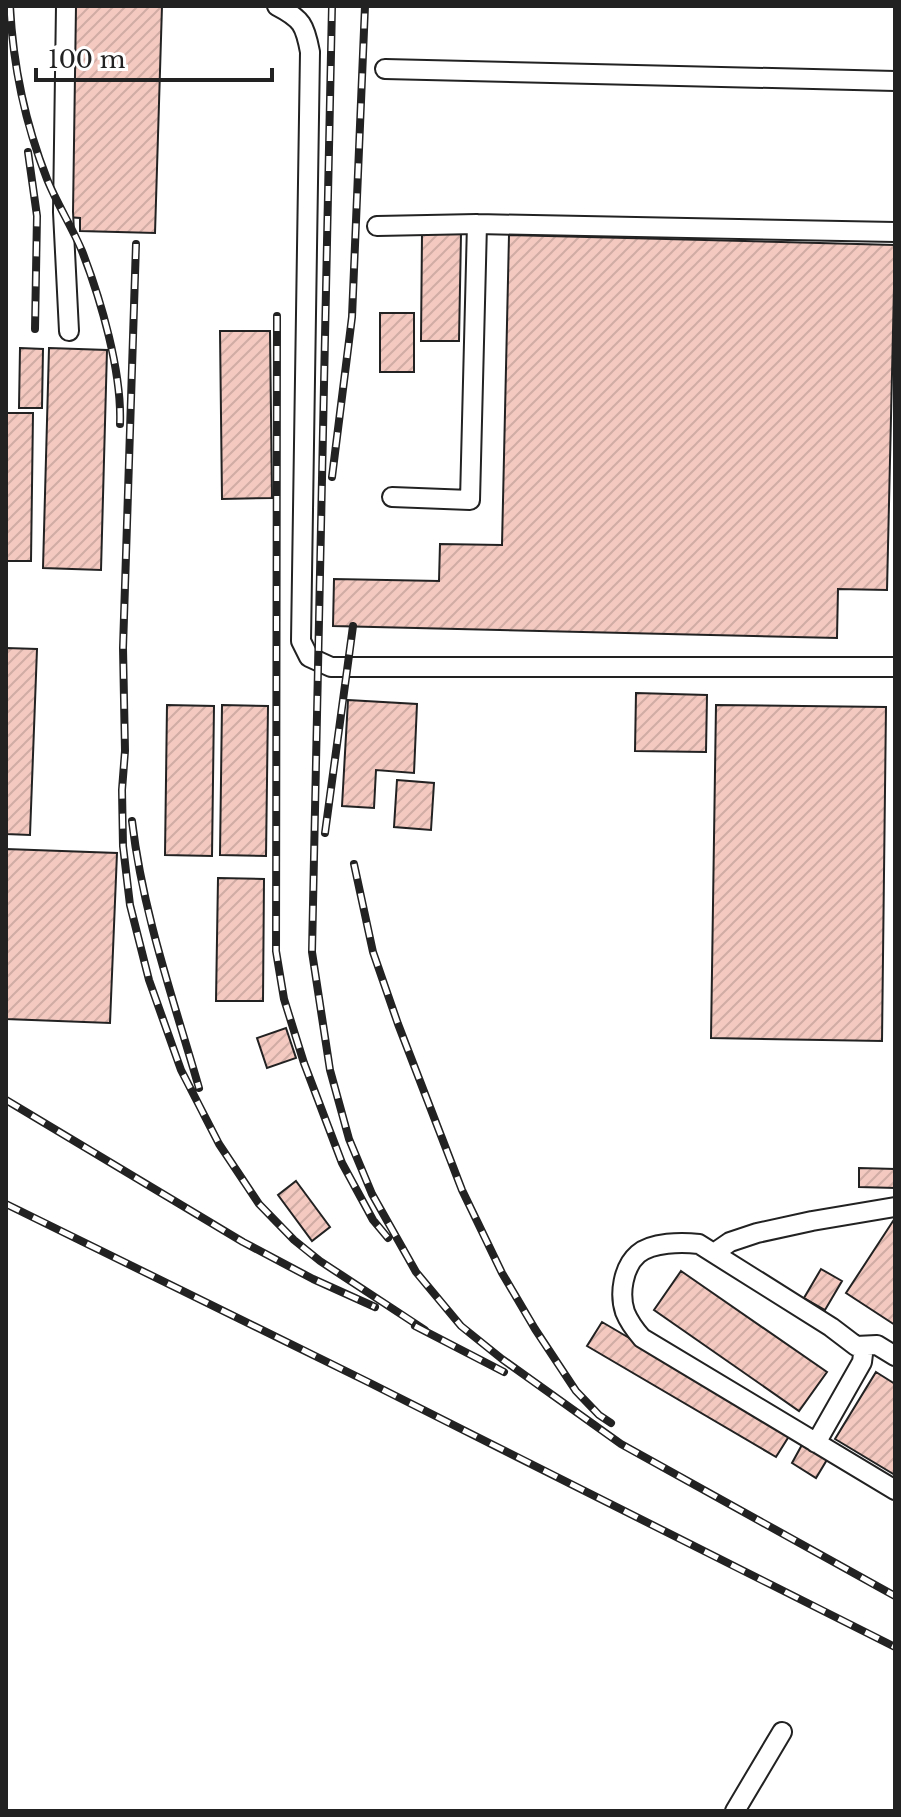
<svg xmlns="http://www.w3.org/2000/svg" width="901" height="1817" font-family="'Libre Baskerville',serif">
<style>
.building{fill:url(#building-hatch);stroke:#222;stroke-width:2}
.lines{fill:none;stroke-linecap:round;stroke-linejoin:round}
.minor-casing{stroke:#222;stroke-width:22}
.minor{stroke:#fff;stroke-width:18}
.rail-casing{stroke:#222;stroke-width:8}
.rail{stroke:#fff;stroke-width:5;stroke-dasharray:15;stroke-linecap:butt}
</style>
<defs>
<pattern id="building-hatch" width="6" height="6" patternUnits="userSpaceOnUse" patternTransform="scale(2)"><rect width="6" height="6" fill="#f3c9c0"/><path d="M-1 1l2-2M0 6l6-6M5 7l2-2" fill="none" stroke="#d0aca5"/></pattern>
</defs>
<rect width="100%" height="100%" fill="#fff"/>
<path class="building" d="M73,6H162L155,233L80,231V218L67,217Z
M422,234H461L459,341H421Z
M509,235L895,245L887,590L838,589L837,638L333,626L334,579L439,581L440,544L502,545Z
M380,313H414V372H380Z
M220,331H270L272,498L222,499Z
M20,348L43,349L42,408H19Z
M49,348L107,350L101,570L43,568Z
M6,413H33L31,561H6Z
M6,648L37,649L30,835L6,834Z
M636,693L707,695L706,752L635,751Z
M348,700L417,704L414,773L376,770L374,808L342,806Z
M167,705L214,706L212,856L165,855Z
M222,705L268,706L266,856L220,855Z
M716,705L886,707L882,1041L711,1038Z
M397,780L434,783L431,830L394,827Z
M6,849L117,853L110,1023L6,1019Z
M218,878L264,879L263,1001H216Z
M286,1028L296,1058L267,1068L257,1038Z
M859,1168L895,1169V1188L859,1187Z
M296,1181L330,1227L312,1241L278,1195Z
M895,1218V1325L846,1293Z
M821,1269L842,1281L825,1310L804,1298Z
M681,1271L827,1372L799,1411L654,1310Z
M602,1322L791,1433L776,1457L587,1346Z
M876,1372L895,1384V1475L835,1439Z
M803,1443L828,1458L816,1478L792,1463Z"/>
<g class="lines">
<defs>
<path id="minor" d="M66,6L63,212L69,331
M277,6C302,19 305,25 310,52L301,641L309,657L331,667H895
M385,69L895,81
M377,226L477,224L895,232
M392,497L470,500L477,224
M714,1253L730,1242L757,1233L812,1221L895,1207
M895,1356L877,1345L856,1346L831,1327L699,1244C682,1242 652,1242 638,1254C623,1267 619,1294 625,1312C629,1322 635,1330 642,1338L895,1490
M816,1443L862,1362L864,1346
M735,1811L782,1732"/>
</defs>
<use href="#minor" class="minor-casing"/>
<use href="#minor" class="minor"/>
<defs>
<path id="rail" d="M10,6C13,66 25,123 47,179C57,204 72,227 82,251C101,300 122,372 120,424
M332,6L312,952L330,1070L349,1139L372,1194L416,1272L461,1326L502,1359L621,1444L895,1596
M28,152L37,216L35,329
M136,244L123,648L125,751L122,790L123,846L130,905L149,980L181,1070L219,1144L259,1204L294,1240L320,1261L425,1330
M277,316L276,951L284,999L304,1063L342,1163L373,1220L388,1238
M332,477L352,317L365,6
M132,821C143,914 173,998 199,1088
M325,833L353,626
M354,864L373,952L398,1024L462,1190L502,1273L535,1329L576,1391L599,1415L611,1423
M6,1100L243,1242L313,1279L375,1307
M6,1204L368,1382L895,1647
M415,1326L504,1372"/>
</defs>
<use href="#rail" class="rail-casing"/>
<use href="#rail" class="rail"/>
</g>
<rect width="901" height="1817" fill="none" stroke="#222222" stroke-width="16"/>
<path d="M36 68v12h236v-12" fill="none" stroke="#222222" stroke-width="4"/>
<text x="48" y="68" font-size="24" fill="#222222" stroke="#ffffff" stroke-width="6" paint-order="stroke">100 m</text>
</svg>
